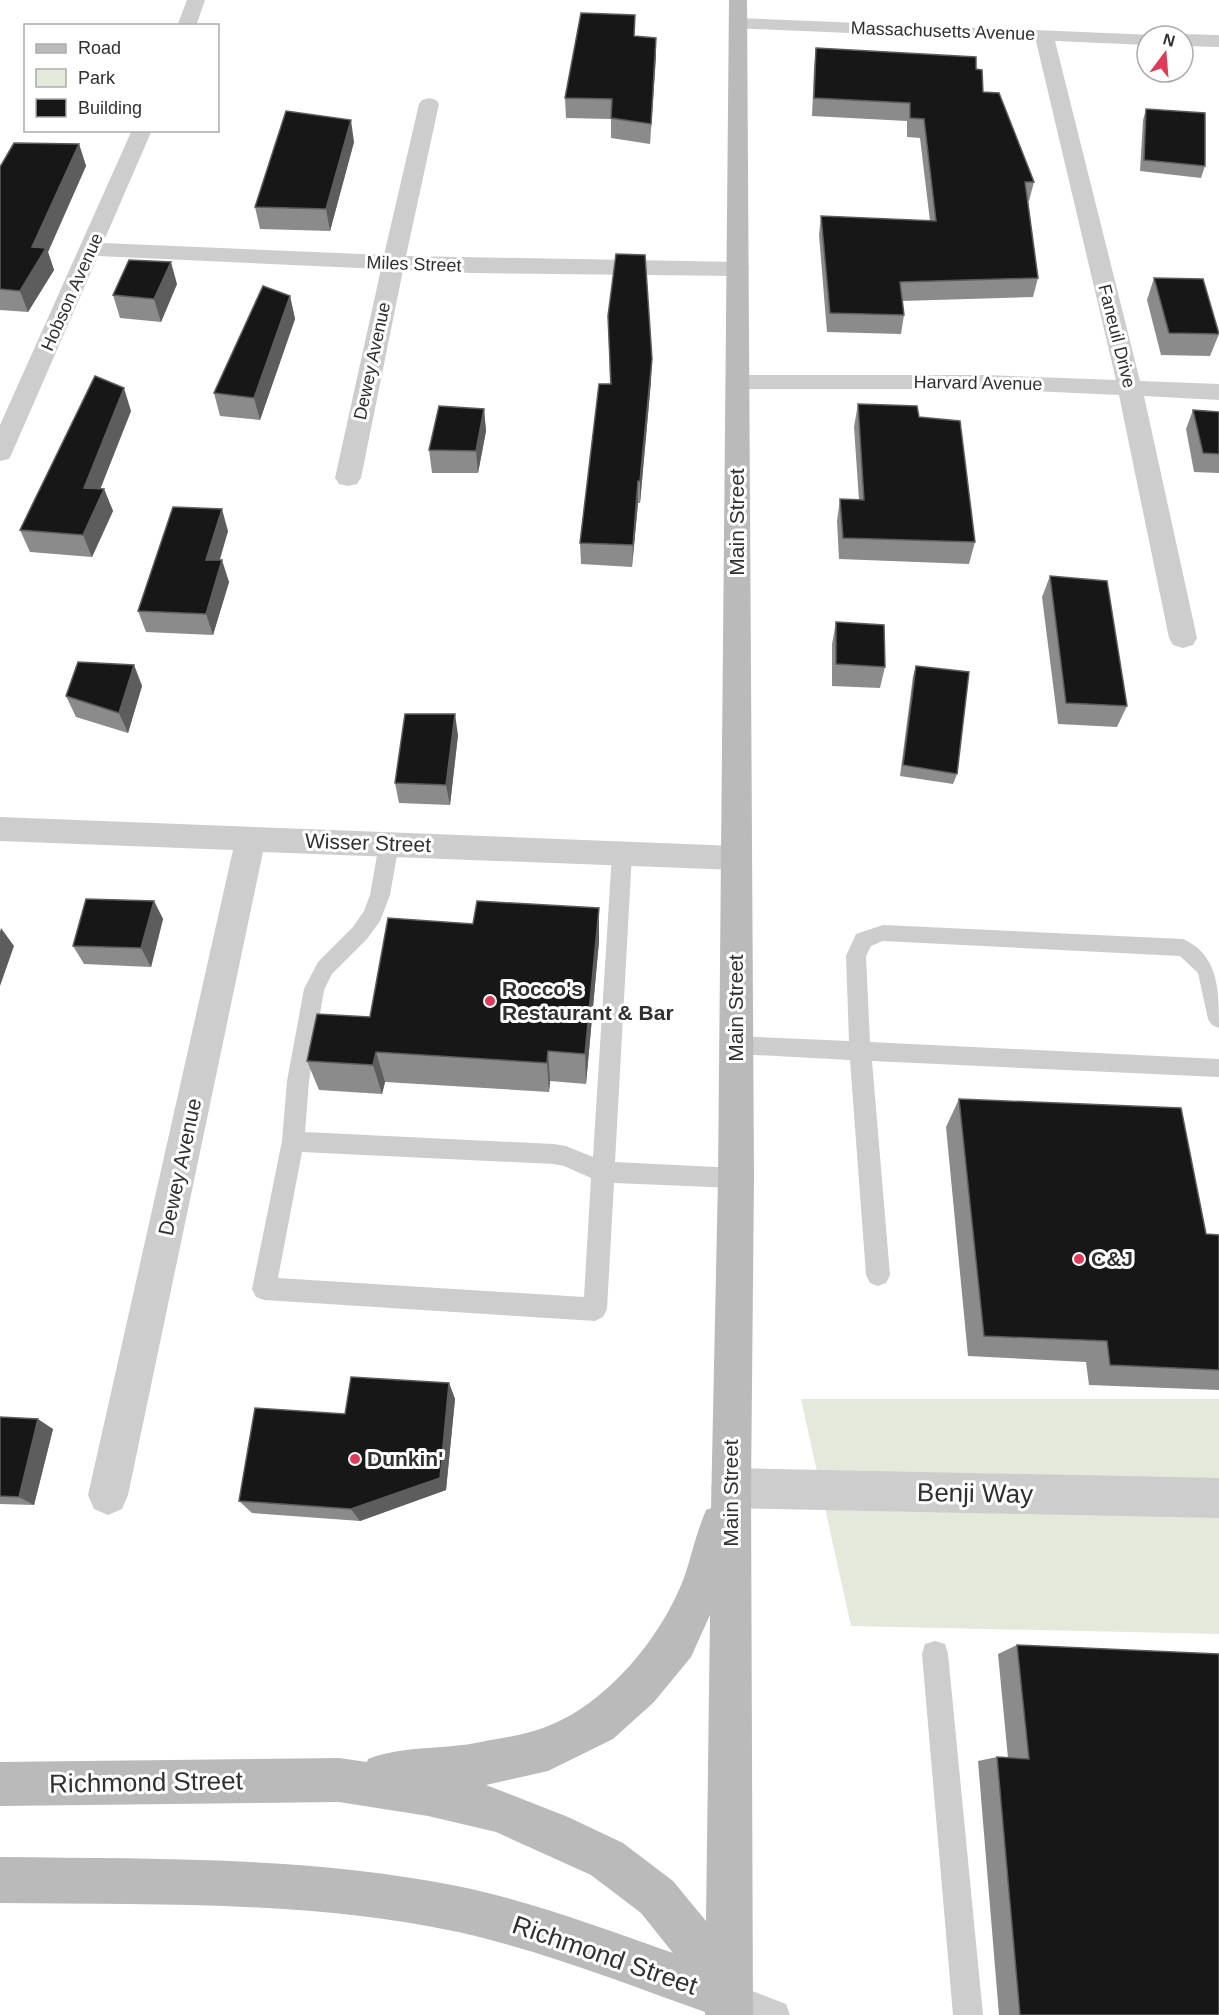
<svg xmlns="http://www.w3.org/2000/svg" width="1219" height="2015" font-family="Helvetica,sans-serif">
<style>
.green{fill:#e5e9dc}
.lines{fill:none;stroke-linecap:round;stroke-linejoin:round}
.lane{fill:#cdcdcd;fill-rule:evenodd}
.street{fill:#cdcdcd;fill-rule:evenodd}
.secondary{fill:#bababa;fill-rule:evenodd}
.wall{fill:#8b8b8b}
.shaded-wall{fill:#5d5d5d}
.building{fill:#171717;stroke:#5d5d5d;stroke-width:1.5}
.poi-dot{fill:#df3a5a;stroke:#fff;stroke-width:2}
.labels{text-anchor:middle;stroke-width:6;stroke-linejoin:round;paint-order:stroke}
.far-street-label{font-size:18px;fill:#303030;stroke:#fff}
.street-label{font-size:21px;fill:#303030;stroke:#fff}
.poi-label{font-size:21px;font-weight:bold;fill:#303030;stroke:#fff;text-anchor:start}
.near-street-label{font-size:26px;fill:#303030;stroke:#fff}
</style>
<rect width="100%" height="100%" fill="#fff"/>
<path class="green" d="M801,1399H1219V1634L851,1626Z"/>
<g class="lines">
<path class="lane" d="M389,836L396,839L399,844L390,895L380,921L367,939L332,974L324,990L309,1081L305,1132L554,1144L566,1146L593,1157L612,854L615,848L622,846L629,848L632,854L615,1162L736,1168L744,1171L747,1178L744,1185L736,1188L614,1183L607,1309L603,1317L595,1321L264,1300L256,1297L252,1289L282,1141L287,1081L304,989L318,962L353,927L364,911L370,895L379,844L382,839ZM302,1152L554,1164L564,1166L591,1178L584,1297L278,1278Z
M883,925L1183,939C1219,955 1219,990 1219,1028L1212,1025L1208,1019L1198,973L1180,956L883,941L871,946L866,956L870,1042L1219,1059V1077L872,1061L890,1275L886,1283L878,1286L870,1283L866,1275L850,1060L736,1054L728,1052L725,1045L728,1038L736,1036L849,1041L846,956L856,934Z
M935,1641L945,1644L948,1654L983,2015H953L922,1654L925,1644Z
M729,1982L786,2004L790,2015H736L718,2008L714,1997L718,1986Z"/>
<path class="street" d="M187,0H205L196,26H177Z
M738,18L1154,35L1147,36V45L1055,41L1140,381L1219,384V400L1144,396L1197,638L1193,645L1183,648L1173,645L1169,638L1119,395L986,389H738L730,387L726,382L730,377L738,375H986L1116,380L1036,41L731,28L729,24L731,20Z
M1183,34L1219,35V47L1183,46V36H1176Z
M429,98L436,100L439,104L406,256L738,262L746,264L749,269L746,274L738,276L472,273L403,270L361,478L357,484L348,486L339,484L335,478L381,269L98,256L12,453L9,459L0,461V425L132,130H152L103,243L384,255L419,104L422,100Z
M0,817L736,846L747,849L751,858L747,867L736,870L263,852L128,1495L122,1509L108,1515L94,1509L88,1495L233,850L0,841Z
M731,1468L1219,1478V1518L731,1508L717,1502L711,1488L717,1474Z"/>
<path class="secondary" d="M729,0H747L754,1178L751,1488L753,2015H705V2012C624,1983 543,1951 458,1932C308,1900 153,1905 0,1903V1857C152,1859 306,1856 457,1886C531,1901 602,1928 673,1953L641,1913L591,1875L496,1832L428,1816L339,1802L0,1806V1762L339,1758L367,1762L368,1759C404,1745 444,1750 481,1742C501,1738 524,1735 543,1728C606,1706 663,1636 685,1575C692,1553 697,1531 706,1510L711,1508L718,1178ZM710,1615L706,1921L673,1881L623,1843L568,1817L486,1785L548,1771L613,1739L654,1702L691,1657Z"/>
</g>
<path class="wall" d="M634,36L656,38L650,144L611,138V119L566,118L565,98Z
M816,48L976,69L983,92L1034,182L1029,201H1028L1038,278L1033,297L902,301L904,315L901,334L827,332L819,235L821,216L930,221L920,138L907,137V121L812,116L814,67Z
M1146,109L1205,166L1201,178L1140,171L1143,120Z
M354,142L330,231L260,229L255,207Z
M79,144L86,166L48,252L54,270L28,312L0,310V167Z
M1154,278L1219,334L1210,356L1161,355L1147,300Z
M177,284L161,322L120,318L113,295Z
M290,296L295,319L260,420L220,416L214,393Z
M608,316L651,381L640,503H638L632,567L581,564L580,543L610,384Z
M858,404L919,417L975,542L969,564L839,559L837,521L840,499L859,500L854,427Z
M484,409L486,431L478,473H432L429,450Z
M1193,410L1219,412V473L1194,472L1186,429Z
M131,411L100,489H104L113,511L92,557L30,552L20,530Z
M228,531L220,560L229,582L213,635L146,632L138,611Z
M1050,576L1127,706L1117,727L1058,724L1042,597Z
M836,622L885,667L880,688L832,686V644Z
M134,665L142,686L128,733L76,717L66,696Z
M916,666L957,774L953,784L900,776L913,676Z
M458,735L450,805L399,803L395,783Z
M154,901L163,919L151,967L84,964L73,946Z
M599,908V941L586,1084L550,1081L549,1092L385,1082L382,1094L319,1090L307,1061L370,1017L473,924Z
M959,1099L1206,1234L1219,1235V1390L1089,1385L1086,1362L968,1356L946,1127Z
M449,1383L455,1399L446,1490L360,1521L252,1513L239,1501L345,1414Z
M0,1417L53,1429L34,1505L0,1504Z
M1017,1645L1219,2015H999L978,1761L997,1757L1008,1758L998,1654Z"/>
<path class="shaded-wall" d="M656,38V57L650,144L651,124Z
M351,120L354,142L330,231L326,209Z
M79,144L86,166L48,252L54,270L28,312L20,291L32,247Z
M171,262L177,284L161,322L154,299Z
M290,296L295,319L260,420L254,398Z
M652,359L651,381L640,503V481Z
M124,388L131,411L92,510L84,488Z
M484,409L486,431L478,473L476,451Z
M638,481V503L632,567L633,545Z
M104,489L113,511L92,557L83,535Z
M222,509L228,531L213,581L206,560Z
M222,560L229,582L213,635L206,614Z
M134,665L142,686L128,733L119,713Z
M455,714L458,735L450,805L446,785Z
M154,901L163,919L151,967L141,948Z
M599,908V941L586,1084L585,1054Z
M1,928L14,946L0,986V932Z
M548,1051L550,1081L549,1092L547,1063Z
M376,1052L385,1082L382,1094L373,1065Z
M449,1383L455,1399L446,1490L360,1521L351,1509Z
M38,1419L53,1429L34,1505L19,1497Z"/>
<path class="building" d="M581,13L635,15L634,36L656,38L651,124L611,118L612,99L565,98Z
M816,48L976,57V69L982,70L983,92L999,93L1034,182H1025L1038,278L900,282L904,315L830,313L821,216L936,221L924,119L910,118V103L814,98Z
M1146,109L1205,113V166L1144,160Z
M286,111L351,120L326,209L255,207Z
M14,143L79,144L32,247L46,248L20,291L0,289V167Z
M616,254L645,255L652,359L640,481H638L633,545L580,543L599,384H611L608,316Z
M129,260L171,262L154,299L113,295Z
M1154,278L1203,279L1219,334L1169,333Z
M263,286L290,296L254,398L214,393Z
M95,376L124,388L84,488L104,489L83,535L20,530Z
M858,404L917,406L919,417L960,421L975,542L843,538L840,499L864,500Z
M439,406L484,409L476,451L429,450Z
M1193,410L1219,412V454L1203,453Z
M173,507L222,509L206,560H222L206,614L138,611Z
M1050,576L1107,581L1127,706L1066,703Z
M836,622L884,625L885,667L836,664Z
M78,662L134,665L119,713L66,696Z
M916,666L969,672L957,774L903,765Z
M405,714H455L446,785L395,783Z
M86,899L154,901L141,948L73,946Z
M477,901L599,908L585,1054L548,1051L547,1063L376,1052L373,1065L307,1061L317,1014L370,1017L388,918L473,924Z
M959,1099L1181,1108L1206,1234L1219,1235V1370L1110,1365L1107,1341L984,1336Z
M351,1377L449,1383L440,1478L351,1509L239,1501L255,1408L345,1414Z
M0,1417L38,1419L19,1497L0,1496Z
M1017,1645L1219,1654V2015H1020L997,1757L1029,1759Z"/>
<g class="poi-dot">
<circle cx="490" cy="1001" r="6"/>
<circle cx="1079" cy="1259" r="6"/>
<circle cx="355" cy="1459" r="6"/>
</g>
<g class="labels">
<g class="far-street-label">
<text transform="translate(943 31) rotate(2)" y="6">Massachusetts Avenue</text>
<text transform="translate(414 264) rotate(2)" y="6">Miles Street</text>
<text transform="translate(72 292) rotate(-66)" y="6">Hobson Avenue</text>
<text transform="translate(1117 336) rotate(76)" y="6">Faneuil Drive</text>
<text transform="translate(372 361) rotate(-78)" y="6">Dewey Avenue</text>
<text transform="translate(978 383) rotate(1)" y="6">Harvard Avenue</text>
</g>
<g class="street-label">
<text transform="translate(737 522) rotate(-90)" y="7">Main Street</text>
<text transform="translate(368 843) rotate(2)" y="7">Wisser Street</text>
<text transform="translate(736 1008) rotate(-90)" y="7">Main Street</text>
<text transform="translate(180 1167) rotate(-78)" y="7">Dewey Avenue</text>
<text transform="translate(731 1493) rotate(-90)" y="7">Main Street</text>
</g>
<g class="poi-label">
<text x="502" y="996">Rocco's<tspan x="502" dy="24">Restaurant &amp; Bar</tspan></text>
<text x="1091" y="1266">C&amp;J</text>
<text x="367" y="1466">Dunkin'</text>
</g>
<g class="near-street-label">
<text transform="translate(975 1493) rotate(1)" y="9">Benji Way</text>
<text transform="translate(146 1782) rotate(-1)" y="9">Richmond Street</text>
<text transform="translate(605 1955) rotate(19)" y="9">Richmond Street</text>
</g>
</g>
<rect x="24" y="24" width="195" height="108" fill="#ffffff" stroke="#acacac" stroke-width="1.5"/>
<rect x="36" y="44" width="30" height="9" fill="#bababa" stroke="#acacac" stroke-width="1.5"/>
<text x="78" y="54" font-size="18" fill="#303030">Road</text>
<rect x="36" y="69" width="30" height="18" fill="#e5e9dc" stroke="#acacac" stroke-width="1.5"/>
<text x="78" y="84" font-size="18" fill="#303030">Park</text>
<rect x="36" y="99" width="30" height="18" fill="#171717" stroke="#acacac" stroke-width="1.5"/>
<text x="78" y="114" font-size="18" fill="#303030">Building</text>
<g transform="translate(1165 54) rotate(16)"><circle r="28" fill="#ffffff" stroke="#acacac" stroke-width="1.5"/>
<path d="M0-4.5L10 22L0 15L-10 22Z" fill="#df3a5a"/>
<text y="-9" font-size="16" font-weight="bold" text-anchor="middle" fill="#303030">N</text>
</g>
</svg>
